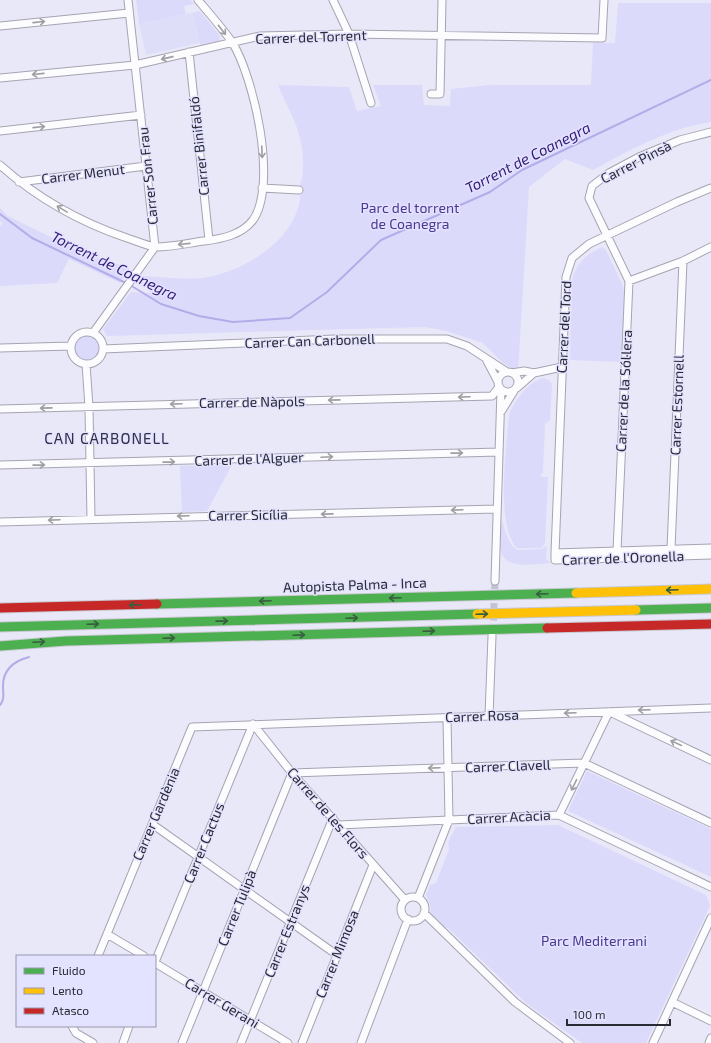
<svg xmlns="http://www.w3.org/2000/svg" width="711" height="1043" font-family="'Exo 2',sans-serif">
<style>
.built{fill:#dfdef8}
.green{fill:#dcdafb}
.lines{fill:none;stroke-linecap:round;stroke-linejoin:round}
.stream{stroke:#b2ace8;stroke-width:2}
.street-tunnel{stroke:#c3c2d2;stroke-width:7;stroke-dasharray:7 3.5;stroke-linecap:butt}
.street-casing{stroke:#a5a4b0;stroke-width:9}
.fast-casing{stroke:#c8c8d0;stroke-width:11}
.slow-casing{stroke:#c8c8d0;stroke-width:11}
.jam-casing{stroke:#c8c8d0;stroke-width:11}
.street{stroke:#fcfcfe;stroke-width:7}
.fast{stroke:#4caf50;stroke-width:9}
.slow{stroke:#ffc107;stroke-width:9}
.jam{stroke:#c62828;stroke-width:9}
.oneway{stroke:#9e9ea4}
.oneway2{stroke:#385f40}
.labels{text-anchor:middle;stroke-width:3;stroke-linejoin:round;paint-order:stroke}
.street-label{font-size:14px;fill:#2a2a35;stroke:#e3e2ff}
.park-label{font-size:14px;fill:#4a3791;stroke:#e3e2ff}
.water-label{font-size:15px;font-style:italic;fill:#341b75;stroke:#e3e2ff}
.neighbourhood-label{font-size:15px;letter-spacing:1px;fill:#312f45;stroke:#e3e2ff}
</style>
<rect width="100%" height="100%" fill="#e9e8f9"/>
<path class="built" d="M192,13L199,43L146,55L139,24Z"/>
<path class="green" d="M136,0H191L194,4L184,6L186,14L139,24Z
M618,3H711V122C672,127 627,151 593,170L565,159L529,187L518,373L503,363L483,343L446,331L425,327L107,336L103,329L131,292L151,293L144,276C163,277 183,280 202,278C241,273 294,242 300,199C300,196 299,193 299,190C299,186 301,182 302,178C304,165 303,151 300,138C296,120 285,103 278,85L349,87L357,111L381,106L373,85H422L424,105L450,106L451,89L490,85H591L593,43H615Z
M200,11L220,36L219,41L200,45L192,13Z
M0,208L8,216L75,249L130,269L120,283L69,259L57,283L0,286V226L3,223L0,221Z
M602,247L606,250L622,284L625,293L620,362L570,360L572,279C578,262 585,255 602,247Z
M74 347a13 13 0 1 1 26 0a13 13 0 1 1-26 0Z
M543,378L549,380L552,384L550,420L545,424L543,473L541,474V477H548L545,543L541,548H517C495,526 507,447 509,415C514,401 528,382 543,378Z
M232,465L207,511L182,512L180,466Z
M501,523H503C505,532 509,545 517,550L541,549L547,546L546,559L551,563C534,564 503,571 500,548C499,540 500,531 501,523Z
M587,771L711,829V877L568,811Z
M558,825L706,895L710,906L646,1043H582L526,1003L448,928L441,927L430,914L431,907L426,895L430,885L436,883L449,849L448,842L456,827Z"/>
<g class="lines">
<path class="stream" d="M0,214L32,238L126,283
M130,285L161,304L199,316L233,322L290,318L327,292L381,240L490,192L522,170L711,80
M0,705C5,699 3,693 3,686C3,669 14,661 29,657"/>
<path class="street-tunnel" d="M493,631L495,581"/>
<defs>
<path id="street" d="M333,0L349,34L371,103
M0,26L129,13
M189,52L209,240
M0,78L135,65L260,36L349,34L602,38L604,0
M431,94H440L442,0
M0,131L141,115
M0,165C37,198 80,222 127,238C136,241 147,246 156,247C171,247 189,243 204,241C221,239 242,235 253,220C278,184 254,77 232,42C222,28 209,13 198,0
M19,182L146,166
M262,188L299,190
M711,188L677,202L589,244L572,258L566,277L555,553V560L711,555
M629,281L683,261L711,247
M71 348a16 16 0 1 1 32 0a16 16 0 1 1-32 0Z
M93,333L155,247L128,0
M0,348L71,346
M103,349L335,339H447L467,346L507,372
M487,361L498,382
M86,364L89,407L91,519
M498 382a10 10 0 1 1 20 0a10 10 0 1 1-20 0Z
M512,373L524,371L534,373L562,367
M517,388L534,373
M0,409L492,396L499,387
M501,412L514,391
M0,465L499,452
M0,522L496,509
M671,549L683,261
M617,551L629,281L589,198L592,186L609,173L639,157L680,140L711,132
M555,553L711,548
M495,581L501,390
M612,713L711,760
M489,716L492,636
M253,724L292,773L405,900
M559,815L609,712
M152,824L337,955
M339,825L559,815L711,887
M401 909a12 12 0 1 1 24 0a12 12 0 1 1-24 0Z
M418,898L449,820L447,717
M424,913L515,1002L570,1043
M107,934L144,956
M98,956L192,727L711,708
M155,962L253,724
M155,963L288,1043
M672,1002L711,1021
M72,1026L76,1033L93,1043
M123,1043L129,1026
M182,1043L292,773L584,763L711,823
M241,1043L333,818
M302,1043L373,865
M361,1043L408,919
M653,1043L711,918
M709,1043L711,1038"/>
<path id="fast" d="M157,604L576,593
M636,610L711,608
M0,627L477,614
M0,646L66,641L547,628"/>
<path id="slow" d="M576,593L711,589
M477,614L636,610"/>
<path id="jam" d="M0,608L157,604
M547,628L711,624"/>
</defs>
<use href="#street" class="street-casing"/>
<use href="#fast" class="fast-casing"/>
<use href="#slow" class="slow-casing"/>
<use href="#jam" class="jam-casing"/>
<use href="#street" class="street"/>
<use href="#fast" class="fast"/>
<use href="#slow" class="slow"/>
<use href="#jam" class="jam"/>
</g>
<defs><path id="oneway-shaft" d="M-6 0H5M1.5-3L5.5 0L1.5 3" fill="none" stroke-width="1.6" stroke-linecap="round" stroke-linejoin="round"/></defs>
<g class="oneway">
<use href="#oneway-shaft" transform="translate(39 22) rotate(-6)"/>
<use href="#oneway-shaft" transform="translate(222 30) rotate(52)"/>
<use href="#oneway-shaft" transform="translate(167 58) rotate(167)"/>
<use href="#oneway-shaft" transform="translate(38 74) rotate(174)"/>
<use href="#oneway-shaft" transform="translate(39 127) rotate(-6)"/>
<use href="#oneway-shaft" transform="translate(262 152) rotate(88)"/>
<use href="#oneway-shaft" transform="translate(62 209) rotate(-149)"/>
<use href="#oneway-shaft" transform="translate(184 244) rotate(174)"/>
<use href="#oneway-shaft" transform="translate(464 397) rotate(178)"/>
<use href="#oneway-shaft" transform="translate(334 400) rotate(179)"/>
<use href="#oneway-shaft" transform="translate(176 404) rotate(178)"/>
<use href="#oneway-shaft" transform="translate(46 408) rotate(179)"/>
<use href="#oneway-shaft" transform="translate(457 453) rotate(-1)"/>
<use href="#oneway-shaft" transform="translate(327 457) rotate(-3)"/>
<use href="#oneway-shaft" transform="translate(169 462) rotate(-1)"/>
<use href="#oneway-shaft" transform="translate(39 465) rotate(-1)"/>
<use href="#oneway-shaft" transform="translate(457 510) rotate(178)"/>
<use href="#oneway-shaft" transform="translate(327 514) rotate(179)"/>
<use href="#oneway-shaft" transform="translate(183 516) rotate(178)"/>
<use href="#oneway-shaft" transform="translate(54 520) rotate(178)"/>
<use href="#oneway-shaft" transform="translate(644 710) rotate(178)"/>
<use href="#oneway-shaft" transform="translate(570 713) rotate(178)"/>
<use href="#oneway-shaft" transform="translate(676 743) rotate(-155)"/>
<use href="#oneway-shaft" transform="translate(434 768) rotate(178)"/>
<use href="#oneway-shaft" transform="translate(574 785) rotate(116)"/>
</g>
<g class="oneway2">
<use href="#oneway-shaft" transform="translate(672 590) rotate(178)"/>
<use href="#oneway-shaft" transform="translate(542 594) rotate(178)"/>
<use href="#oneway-shaft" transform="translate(395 598) rotate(178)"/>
<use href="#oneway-shaft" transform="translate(265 601) rotate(178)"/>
<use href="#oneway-shaft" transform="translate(135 605) rotate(178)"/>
<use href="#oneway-shaft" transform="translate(482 614) rotate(-2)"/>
<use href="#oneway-shaft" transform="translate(352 618) rotate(-2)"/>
<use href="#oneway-shaft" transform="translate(222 621) rotate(-1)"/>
<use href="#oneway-shaft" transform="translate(93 624) rotate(-2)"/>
<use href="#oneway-shaft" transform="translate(429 631) rotate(-2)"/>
<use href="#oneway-shaft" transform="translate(299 635) rotate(-2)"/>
<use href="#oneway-shaft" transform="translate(169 638) rotate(-2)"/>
<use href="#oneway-shaft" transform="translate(39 642) rotate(-3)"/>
</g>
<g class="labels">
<g class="street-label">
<text transform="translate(311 37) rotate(-2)" y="5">Carrer del Torrent</text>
<text transform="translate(199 146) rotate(-96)" y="5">Carrer Binifaldó</text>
<text transform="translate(636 162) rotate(-27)" y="5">Carrer Pinsà</text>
<text transform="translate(83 174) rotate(-7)" y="5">Carrer Menut</text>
<text transform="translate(148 176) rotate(-96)" y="5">Carrer Son Frau</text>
<text transform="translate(564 327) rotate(-87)" y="5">Carrer del Tord</text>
<text transform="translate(310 341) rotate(-2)" y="5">Carrer Can Carbonell</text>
<text transform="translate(624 391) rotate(-87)" y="5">Carrer de la Sól·lera</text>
<text transform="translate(252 402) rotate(-1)" y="5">Carrer de Nàpols</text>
<text transform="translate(677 405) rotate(-88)" y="5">Carrer Estornell</text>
<text transform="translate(249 459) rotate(-2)" y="5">Carrer de l'Alguer</text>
<text transform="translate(248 515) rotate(-1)" y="5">Carrer Sicília</text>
<text transform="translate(623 558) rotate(-2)" y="5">Carrer de l'Oronella</text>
<text transform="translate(355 585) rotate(-2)" y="5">Autopista Palma - Inca</text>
<text transform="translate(482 716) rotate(-2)" y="5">Carrer Rosa</text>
<text transform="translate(508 766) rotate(-2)" y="5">Carrer Clavell</text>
<text transform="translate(328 813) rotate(49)" y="5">Carrer de les Flors</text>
<text transform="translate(156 814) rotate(-67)" y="5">Carrer Gardènia</text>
<text transform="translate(509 817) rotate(-3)" y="5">Carrer Acàcia</text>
<text transform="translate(204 843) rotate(-68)" y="5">Carrer Cactus</text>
<text transform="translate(237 908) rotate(-68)" y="5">Carrer Tulipà</text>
<text transform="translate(287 931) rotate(-68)" y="5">Carrer Estranys</text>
<text transform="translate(337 954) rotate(-68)" y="5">Carrer Mimosa</text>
<text transform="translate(222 1003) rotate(31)" y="5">Carrer Gerani</text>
</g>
<g class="park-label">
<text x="410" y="213">Parc del torrent<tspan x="410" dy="16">de Coanegra</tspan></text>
<text x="594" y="946">Parc Mediterrani</text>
</g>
<g class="water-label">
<text transform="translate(528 158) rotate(-27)" y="5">Torrent de Coanegra</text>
<text transform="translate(114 266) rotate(26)" y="5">Torrent de Coanegra</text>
</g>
<g class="neighbourhood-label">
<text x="107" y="444">CAN CARBONELL</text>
</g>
</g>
<rect x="16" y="955" width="140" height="72" fill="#e3e2ff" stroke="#9998ae"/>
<rect x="24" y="968" width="20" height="6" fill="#4caf50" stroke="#9998ae"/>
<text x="52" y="975" font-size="12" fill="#2a2a35">Fluido</text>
<rect x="24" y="988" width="20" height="6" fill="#ffc107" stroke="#9998ae"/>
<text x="52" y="995" font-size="12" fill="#2a2a35">Lento</text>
<rect x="24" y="1008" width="20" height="6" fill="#c62828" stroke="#9998ae"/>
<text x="52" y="1015" font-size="12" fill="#2a2a35">Atasco</text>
<path d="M567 1019v6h103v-6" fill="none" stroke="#2a2a35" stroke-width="2"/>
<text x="573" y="1019" font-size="12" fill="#2a2a35" stroke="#e3e2ff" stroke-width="3" paint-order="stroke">100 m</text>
</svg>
